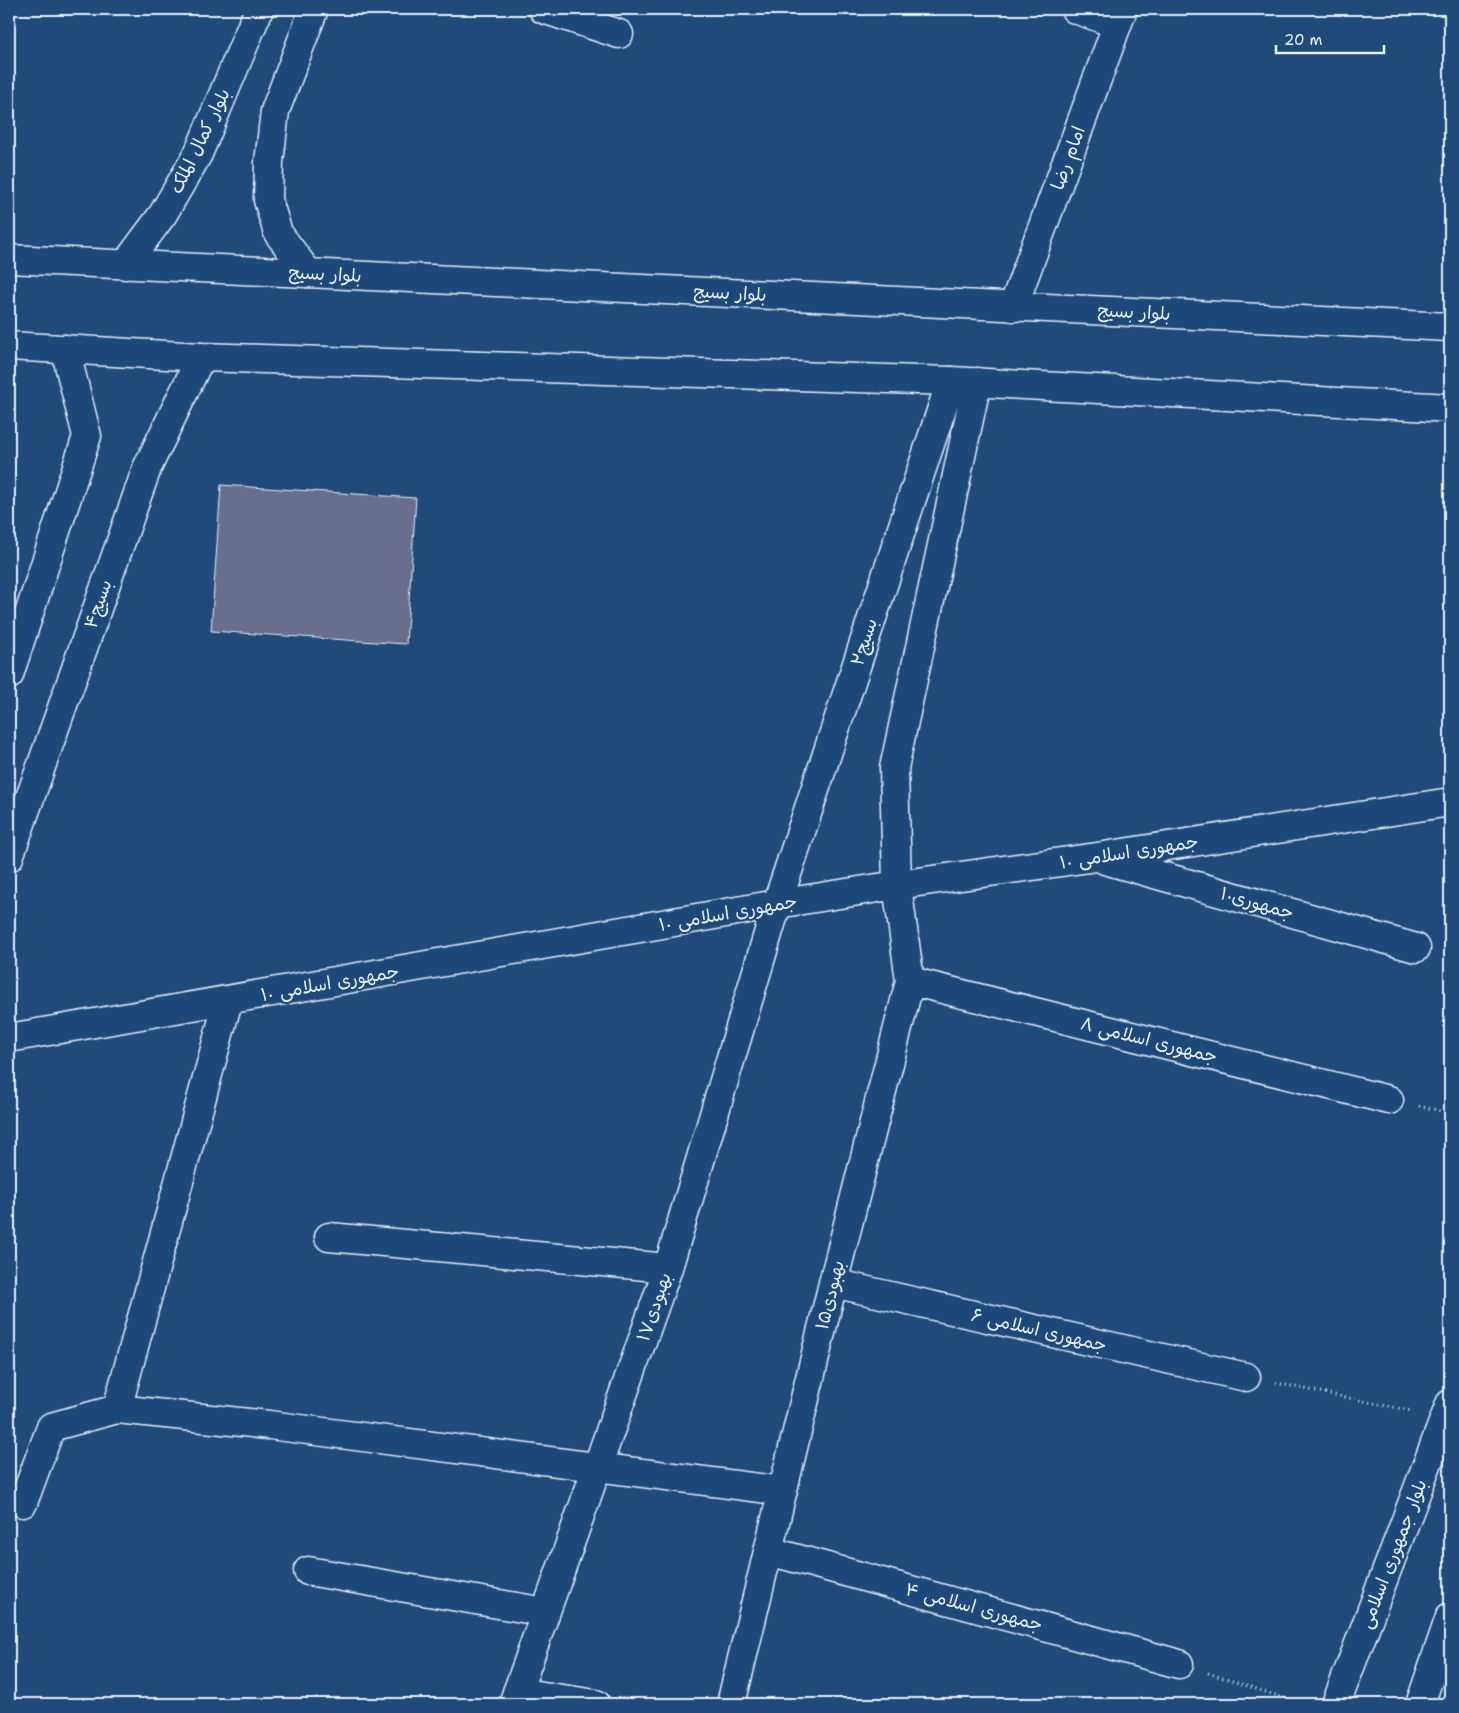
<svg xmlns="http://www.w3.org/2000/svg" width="1459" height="1713" font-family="'Shantell Sans','Playpen Sans Arabic',sans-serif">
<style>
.building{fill:#676e8c;stroke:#e8f1f8}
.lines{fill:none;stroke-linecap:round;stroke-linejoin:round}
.minor-casing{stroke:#e8f1f8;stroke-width:31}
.major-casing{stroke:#e8f1f8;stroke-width:31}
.path{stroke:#e8f1f8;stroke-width:3;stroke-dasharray:1 4;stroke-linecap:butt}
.minor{stroke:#1f4a7a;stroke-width:28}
.major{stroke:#1f4a7a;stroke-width:28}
.labels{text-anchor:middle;stroke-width:4;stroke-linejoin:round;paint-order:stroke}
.street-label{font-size:18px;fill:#e8f1f8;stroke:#1f4a7a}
</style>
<rect width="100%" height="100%" fill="#1f4a7a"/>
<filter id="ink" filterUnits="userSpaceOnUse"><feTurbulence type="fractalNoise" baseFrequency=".02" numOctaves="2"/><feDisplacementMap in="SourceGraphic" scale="10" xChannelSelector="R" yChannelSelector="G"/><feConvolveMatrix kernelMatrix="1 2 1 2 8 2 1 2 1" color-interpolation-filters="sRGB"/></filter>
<g filter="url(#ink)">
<path class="building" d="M221,485L416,498L406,644L211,631Z"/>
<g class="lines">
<defs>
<path id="minor" d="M543,9L619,34
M1075,9L1117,24
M125,265L163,214L198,154L259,9
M308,273L278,233L268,200L269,162L275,111L314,9
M1013,307L1123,9
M9,675L87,436L65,349
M9,857L147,468L201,357
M1105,860L1416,948
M910,981L1389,1100
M9,1038L777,904L897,885L1097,857L1450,802
M329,1237L668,1268
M833,1283L1246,1377
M117,1409L228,1001
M23,1503L51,1427L117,1409L269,1425L783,1491
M769,1551L1179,1664
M308,1571L545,1612
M517,1692L596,1704
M513,1704L668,1268L777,904L951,381
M731,1704L833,1283L910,981L897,885L894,768L977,382"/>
<path id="major" d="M9,259L1450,327
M9,346L201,357L951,381L1450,408
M1336,1704L1450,1404
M1420,1704L1450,1617"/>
</defs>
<use href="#minor" class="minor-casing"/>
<use href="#major" class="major-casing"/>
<path class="path" d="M1419,1106L1450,1113
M1276,1383L1412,1411
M1208,1673L1302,1704"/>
<use href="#minor" class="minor"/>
<use href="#major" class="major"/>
</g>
</g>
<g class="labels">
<g class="street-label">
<text transform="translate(200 141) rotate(-64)" y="6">بلوار کمال الملک</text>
<text transform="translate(1068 158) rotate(-70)" y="6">امام رضا</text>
<text transform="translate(325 274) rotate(3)" y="6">بلوار بسیج</text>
<text transform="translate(730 293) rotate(3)" y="6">بلوار بسیج</text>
<text transform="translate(1134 312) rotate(3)" y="6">بلوار بسیج</text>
<text transform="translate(98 604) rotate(-71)" y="6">بسیج۴</text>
<text transform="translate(864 642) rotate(-72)" y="6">بسیج۲</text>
<text transform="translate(1129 852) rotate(-9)" y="6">جمهوری اسلامی ۱۰</text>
<text transform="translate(1257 903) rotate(16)" y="6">جمهوری۱۰</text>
<text transform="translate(728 913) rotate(-10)" y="6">جمهوری اسلامی ۱۰</text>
<text transform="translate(330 983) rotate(-10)" y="6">جمهوری اسلامی ۱۰</text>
<text transform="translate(1149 1040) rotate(14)" y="6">جمهوری اسلامی ۸</text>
<text transform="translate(830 1295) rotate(-76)" y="6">بهبودی۱۵</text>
<text transform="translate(654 1307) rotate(-71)" y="6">بهبودی۱۷</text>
<text transform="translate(1039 1330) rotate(13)" y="6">جمهوری اسلامی ۶</text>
<text transform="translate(1393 1554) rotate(-69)" y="6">بلوار جمهوری اسلامی</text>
<text transform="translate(974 1607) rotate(15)" y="6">جمهوری اسلامی ۴</text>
</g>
</g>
<rect width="1459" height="1713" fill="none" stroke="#1f4a7a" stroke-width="30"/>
<rect x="15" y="15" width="1429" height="1683" fill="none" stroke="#e8f1f8" stroke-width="2" filter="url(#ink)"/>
<path d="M1276 45v8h108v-8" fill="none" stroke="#e8f1f8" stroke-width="2.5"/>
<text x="1284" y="45" font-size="15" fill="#e8f1f8" stroke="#1f4a7a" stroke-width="4" paint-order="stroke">20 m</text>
</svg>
